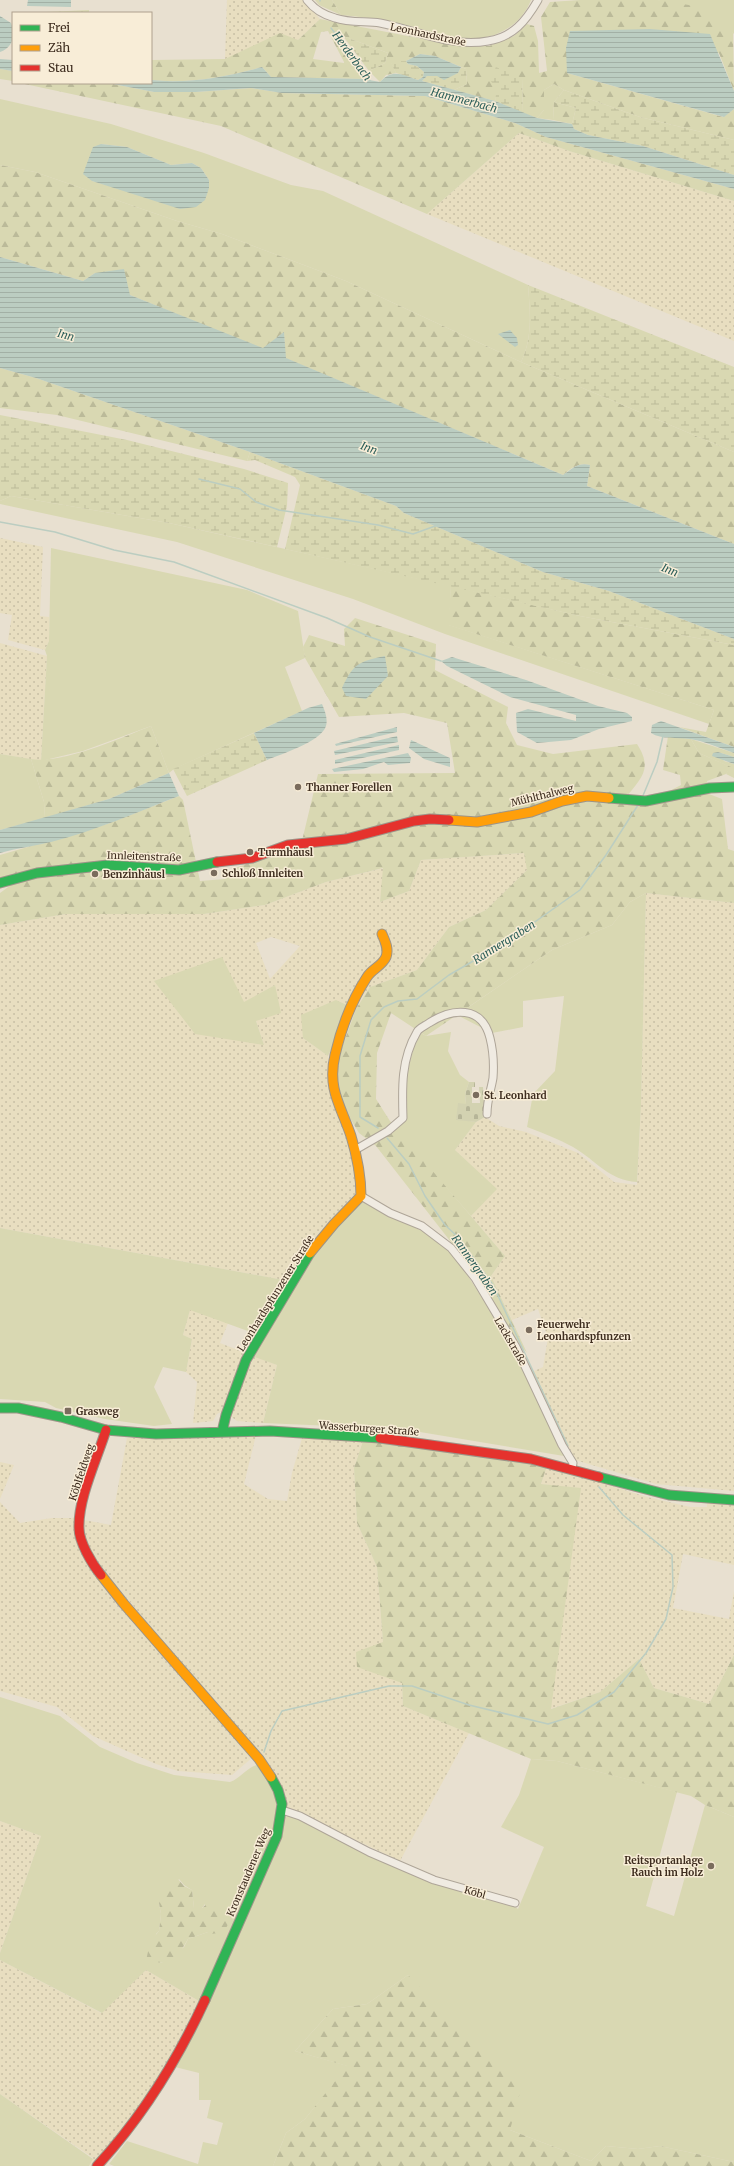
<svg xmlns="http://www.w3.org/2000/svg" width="734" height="2166" font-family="Merriweather,serif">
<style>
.farmland{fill:url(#farmland-dots);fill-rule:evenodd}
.green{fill:#d9d8b2;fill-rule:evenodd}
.forest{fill:url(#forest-firs);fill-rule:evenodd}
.wetland{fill:url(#wetland-marsh)}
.cemetery{fill:url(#cemetery-stones)}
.water{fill:url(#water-rules)}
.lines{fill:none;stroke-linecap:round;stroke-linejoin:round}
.stream{stroke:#bbcdc1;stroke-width:1.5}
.street-casing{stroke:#aea598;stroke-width:9}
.fast-casing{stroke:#9d9488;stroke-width:11}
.slow-casing{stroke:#9d9488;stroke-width:11}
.jam-casing{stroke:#9d9488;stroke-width:11}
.street{stroke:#f0ebe2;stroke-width:7}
.fast{stroke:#30b455;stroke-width:9}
.slow{stroke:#ff9f0a;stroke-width:9}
.jam{stroke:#e5322d;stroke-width:9}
.poi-dot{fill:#7a6c5d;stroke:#f8edd7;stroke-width:1.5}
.labels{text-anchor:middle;stroke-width:3;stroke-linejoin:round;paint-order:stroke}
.street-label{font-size:10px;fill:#3e2d1f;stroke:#f8edd7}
.poi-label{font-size:10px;font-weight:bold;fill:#3e2d1f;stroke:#f8edd7;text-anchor:start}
.water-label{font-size:11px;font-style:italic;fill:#2d5f5a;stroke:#f8edd7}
</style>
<defs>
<pattern id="farmland-dots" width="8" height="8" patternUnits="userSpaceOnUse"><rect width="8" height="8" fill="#e8dec0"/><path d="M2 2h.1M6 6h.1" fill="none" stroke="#c8bfa5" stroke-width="1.8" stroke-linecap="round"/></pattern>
<pattern id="forest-firs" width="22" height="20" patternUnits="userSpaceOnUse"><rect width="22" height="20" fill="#d9d8b2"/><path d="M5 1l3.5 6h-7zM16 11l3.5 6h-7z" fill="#bbba99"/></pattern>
<pattern id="wetland-marsh" width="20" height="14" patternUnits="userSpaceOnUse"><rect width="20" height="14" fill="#d9d8b2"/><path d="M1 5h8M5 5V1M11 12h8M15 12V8" fill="none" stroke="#bbba99"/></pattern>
<pattern id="cemetery-stones" width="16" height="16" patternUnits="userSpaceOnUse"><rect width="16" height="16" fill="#d3d2b1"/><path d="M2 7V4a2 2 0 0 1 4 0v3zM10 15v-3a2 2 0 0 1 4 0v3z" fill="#b6b598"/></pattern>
<pattern id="water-rules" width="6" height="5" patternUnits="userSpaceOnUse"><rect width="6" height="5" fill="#bbcdc1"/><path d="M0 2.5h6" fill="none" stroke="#a2b0a5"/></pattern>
</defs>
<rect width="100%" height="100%" fill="#e8e0d0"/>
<path class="farmland" d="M227,0H303L320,19L298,40L225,59Z
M519,133L569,151L734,201V341L427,214Z
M0,538L43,547L40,616L49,617V641L45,650L8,640L12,615L0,613Z
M0,643L47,656L41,761L0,754Z
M524,853L528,869L486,910L449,927L417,970L370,987L356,1009L351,1007L303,1038L328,1056L331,1097L349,1139L358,1176V1195L289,1281L0,1228V925L66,914H204L265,905L326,882L384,868L380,902L409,891L421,860ZM271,937L300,946L270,979L256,943ZM275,985L256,1021L264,1045L244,1003Z
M646,893L734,903V1491L656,1484L575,1460L532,1372L543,1367L548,1338L538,1309L512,1320L491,1276L505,1256L471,1216L496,1189L455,1150L476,1122L485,1117L499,1126L526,1132L578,1153L614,1182L637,1185L641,1105Z
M190,1309L228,1323L220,1343L277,1365L263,1423L237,1421L223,1411L217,1414L213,1421L193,1423L197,1382L186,1372L192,1339L183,1335Z
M256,1435L244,1484L268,1499L287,1501L292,1473L302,1438L363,1441L354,1468L357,1523L377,1567L383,1642L402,1683L403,1706L469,1733L400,1861L286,1807L279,1780L262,1754L175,1657L99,1564L86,1541L84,1520L111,1525L127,1438Z
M0,1462L14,1465L0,1499Z
M547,1466L647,1497L690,1507H707V1502L734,1504V1565L683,1554L673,1608L729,1619L734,1591V1655L709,1704L654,1688L639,1659L600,1692L550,1709L580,1489L541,1484Z
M0,1502L20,1523L52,1518H77L86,1557L253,1757L232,1775L178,1771L156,1764L93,1736L57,1707L0,1691Z
M0,1821L41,1836L0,1953Z
M0,1960L101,2013L146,1970L199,2001L161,2079L106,2166H89L93,2158L0,2094Z"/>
<path class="green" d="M332,0H531C527,11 518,22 508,28C474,50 438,33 402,24C382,19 361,17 341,15Z
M658,0H734V34L733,33Z
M554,84L564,90L554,102L553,120L537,118L544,110V90Z
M0,99L111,124L204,153L291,185L323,191L528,285C530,311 533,338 521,362L346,281L222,234L177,221L35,172L0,165ZM101,144L127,147L171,165L192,163L201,168L209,180V188L134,193L92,181Z
M11,496L169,523L451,586L449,625L714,710L709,724L445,634L353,599L177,542L0,504V501Z
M51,548L247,590L298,611L305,658L285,667L302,711L174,769L169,773L151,726L83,751L41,761L47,656L45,650L49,641Z
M691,739L734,753V757L718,752L724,761L734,764V778L726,774L730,767L699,753Z
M0,754L31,759L44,802L45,818L0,830Z
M646,893L641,1105L637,1182C608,1180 597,1161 573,1147C558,1139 543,1133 527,1127L533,1094L555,1071L564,996L523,1001V1027L492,1033L457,1015L552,950L612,925L630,902Z
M222,957L244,1002L275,985L281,1013L256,1021L264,1045L195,1034L154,981Z
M336,1000L351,1007L328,1056L303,1038L301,1015Z
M451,1032L448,1051L460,1075L469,1082L465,1094L466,1104L456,1119L476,1122L455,1150L497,1189L471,1216L396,1130L406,1120L405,1079L414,1047L421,1033L426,1036Z
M363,1201L422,1231L447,1248L468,1276L513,1346L564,1456L384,1426L356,1427L263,1423L277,1365L252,1356L313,1255L336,1226Z
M0,1228L289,1281L259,1335L190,1310L183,1335L192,1339L186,1372L163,1367L154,1387L172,1424L154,1426L105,1419L56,1408L45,1402L0,1399Z
M0,1697L60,1716L100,1747L137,1763L174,1775L230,1782C240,1779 251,1763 261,1765C277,1796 282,1803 271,1838L199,2001L146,1970L102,2013L0,1960V1953L41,1836L0,1821ZM179,1879L184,1885L192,1890L194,1908H202L205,1904L208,1932L188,1939L184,1947L162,1963L154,1961L156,1934L159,1931L161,1914L159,1903Z
M531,1759L557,1761L677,1792L646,1906L674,1916L705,1805L734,1817V2162L660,2146L638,2149L606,2146L591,2161L510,2130L408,1975L367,2004L333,2009L295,2051L348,2066L305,2119L286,2133L273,2166H114L109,2164L127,2141L198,2164L203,2142L217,2145L223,2123L207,2118L211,2100H199V2073L175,2067L283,1818L290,1815L408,1873L514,1906L518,1909L544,1847L501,1827L519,1795Z
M0,2094L93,2159L89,2166H0Z"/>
<path class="forest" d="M315,0H332L341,15L319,5Z
M580,0H658L701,7L733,33L734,91L719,53L567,73L723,117L734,109V140L640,117L564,90L554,84L544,90V110L537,118L523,113L522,78L498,89L495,101L454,90L467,84L466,69L435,56L420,54L406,61L391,62L396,73L386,75L380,82L369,71L385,63L388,53L343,36L338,38L364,79L271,77L262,67C227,77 187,84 151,80V60L225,59L280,33L298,40L320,19L459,46H489L514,36L527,24L534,26L538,41L539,73L547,71L541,17L550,2ZM328,31L344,62V63L313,59L321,32Z
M89,10V13H25Z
M0,69L13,71V81L0,79Z
M20,83H108L154,92H196L251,88L282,93L425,96L515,123L546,137L734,189V201L569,151L519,133L427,214L221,126Z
M554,102L576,108L572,124L553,120Z
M0,165L35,172L177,221L222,234L346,281L521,362L734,452V544L587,486L590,465C579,462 571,468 563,475L285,358L284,332L263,349L130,295L95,273L83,281L0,257Z
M0,368L36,378L250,452L247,461L57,415L0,408Z
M451,586L580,616L734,645V747L679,727L706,732L714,710L448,625Z
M355,618L436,644L435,670L508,707L506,723L517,745L553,754L637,744C654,770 640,779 624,800L656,798L681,785L680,775L663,770L668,736L691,739L699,753L731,767L726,774L707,781L709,794L722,799L728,849L734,851V903L646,893L630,902L612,925L552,950L426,1036L391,1013L377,1053L376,1099L390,1121L505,1256L491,1276L527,1353L503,1324L479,1278L376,1146L359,1133L337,1097L335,1067L356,1009L370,987L417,970L449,927L486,910L527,870L524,853L421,860L409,891L380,902L383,868L326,882L265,905L204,914H66L0,925V893L11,885L12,880L0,879V855L107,824L179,796L183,800L200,881L225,879L235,868L301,845L318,774L455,773L447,723L404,713L339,717L305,658L303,647L309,635L345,646L344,629Z
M151,726L169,773L109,799L45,818L44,802L31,759C63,764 120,738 151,726Z
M363,1441L473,1450L547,1466L541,1484L581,1488L551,1709L600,1692L639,1659L654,1688L709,1704L734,1655V1817L705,1805L691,1796L557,1761L531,1759L403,1706L402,1683L357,1667L356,1652L383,1642L377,1567L357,1523L354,1468Z
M177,1878L184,1886L192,1890L194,1908H202L208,1903L223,1912L229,1923C224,1932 221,1933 211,1934L208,1932L188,1939C183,1948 175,1961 164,1963C158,1963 155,1961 149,1964L146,1961L150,1942L159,1931L161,1914L159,1903L166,1890Z
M408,1975L521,2089L510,2130L591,2161L606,2146L638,2149L660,2146L734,2162V2166H273L286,2133L305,2119L347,2066L295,2051L333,2009L367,2004Z"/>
<path class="wetland" d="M343,36L388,53L385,63L369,71Z
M390,61H406L408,64L417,66L424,72L423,77L418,80L396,73Z
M461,67L466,69L467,84L454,90L422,81L427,76L458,73Z
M496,67L522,78L523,113L495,101L497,89L490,80Z
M564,90L640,117L734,140V175L643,146L588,135L574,129L572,124L576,108L554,102Z
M528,285L734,367V452L521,362C533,338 530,311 528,285Z
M0,415L127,440L244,469L288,483L287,506L277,547L169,523L11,496L0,501Z
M250,452L396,506L404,513L543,572L609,591L734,639V645L580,616L285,549L300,485L295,477L255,460L247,461Z
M254,733L267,760L187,796L173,769Z"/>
<path class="cemetery" d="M469,1082H475V1087H472V1103H480L479,1087H483L485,1117L476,1122L456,1120L458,1103L466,1104L465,1094Z"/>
<path class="water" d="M28,0H71V7L27,6Z
M0,16L11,23C16,35 13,48 0,52Z
M650,29L710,34L734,91V109L724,117L567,73L566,48L570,31Z
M420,54L435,56L461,67L458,73L444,80L437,76H427L422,81L495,101L537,118L572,124L574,129L588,135L643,146L734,175V189L546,137L515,123L425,96L282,93L251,88L196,92H154L108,83H151V80C187,84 227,77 262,67L271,77L364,79L380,82C393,68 402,75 418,80L423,77L424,72L417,66L408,64L406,61Z
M0,59L13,60V71L0,69Z
M101,144L127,147L171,165L192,163L201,168L209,180V188L205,200L196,207L180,209L92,181L83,174L93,147Z
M0,257L83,281L95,273L124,269L130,295L263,348L284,332L286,358L563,475C572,469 578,462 590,465L587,486L734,544V639L609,591L543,572L404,513L396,506L250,452L36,378L0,368Z
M510,330L517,338L518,345L515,347L498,334Z
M385,656L388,676L366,699L346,696L342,688C354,663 358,662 385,656Z
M452,657L526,680L598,706L627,713L632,717V721L599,729L571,740L537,743L517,732L516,713L528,709L576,721V715L510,697L447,666L441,661Z
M322,704C325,711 328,719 326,726C321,742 281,754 267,760L254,733L308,708Z
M661,721L734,747V753C720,748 704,741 690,739C677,737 662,740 651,733L652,725Z
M397,727V732L336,746L335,744Z
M397,736L398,742L335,755L334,751Z
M411,740L450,758V767L424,759L409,748Z
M399,745V750L335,764V760Z
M718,752L734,757V764L712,756L713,753Z
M408,753L411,758L410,763L388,765L384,762L363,769L334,772L332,769Z
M169,773L179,796C137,812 95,831 51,842C34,846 17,848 0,853V830L109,799Z"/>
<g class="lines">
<path class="stream" d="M320,0V1
M331,28L363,69L370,81
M199,479L240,489L256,502L279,510L378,525L413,534L438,525
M0,522L55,532L114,550L174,562L327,618L370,637L441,661
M642,798L657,762L663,736
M378,1128L360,1117V1056L371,1020L384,1007L398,1001L417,999L449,975L508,941L580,890L606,855L638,805
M387,1138L409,1164L425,1196L445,1225L459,1238L493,1285L568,1446
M264,1752L271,1731L282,1711L389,1686H412L469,1705L548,1724L577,1715L614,1692L646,1653L666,1619L673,1587L672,1555L623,1515L599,1487"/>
<defs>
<path id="street" d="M307,0C314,9 324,15 335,18C349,23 366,21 380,23C415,30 452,48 488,41C513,37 526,21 538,0
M355,1150L388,1131L403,1118C402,1088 401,1059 417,1032C419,1028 425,1026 429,1023C452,1008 482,1005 490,1038C493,1050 494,1065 493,1078C491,1090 487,1100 487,1114
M361,1196L390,1213L422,1226L451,1248L475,1278L516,1347L562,1445L573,1463L572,1469
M282,1810L300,1816L369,1852L434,1880L515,1903"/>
<path id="fast" d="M609,798L646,801L710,788L734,787
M0,883L37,873L108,865L179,870L217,862
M0,1408H18L61,1417L106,1430L156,1434L270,1431L380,1438
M222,1432L226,1415L246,1360L310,1253
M599,1477L669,1495L734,1500
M205,2000L277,1836L282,1804L278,1790L271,1777"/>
<path id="slow" d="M449,820L477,822L531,812L562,801L587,796L609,798
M310,1253L334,1224L361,1196C361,1175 357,1156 351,1136C341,1106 327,1089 335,1055C341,1029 352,1000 367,977C372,969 382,966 386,957C389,949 385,941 382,934
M101,1575L124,1604L259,1759L271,1777"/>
<path id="jam" d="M217,862L252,858L288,845L346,839L414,821L430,819L449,820
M380,1438L531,1459L599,1477
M101,1575C92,1564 79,1542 79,1528C78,1498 97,1459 106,1430
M97,2166C143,2116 177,2061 205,2000"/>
</defs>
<use href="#street" class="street-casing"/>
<use href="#fast" class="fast-casing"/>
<use href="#slow" class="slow-casing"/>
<use href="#jam" class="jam-casing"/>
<use href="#street" class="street"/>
<use href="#fast" class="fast"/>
<use href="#slow" class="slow"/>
<use href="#jam" class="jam"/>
</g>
<g class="poi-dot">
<circle cx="298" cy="787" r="4"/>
<circle cx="250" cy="852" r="4"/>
<circle cx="214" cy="873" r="4"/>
<circle cx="95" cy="874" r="4"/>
<circle cx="476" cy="1095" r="4"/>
<circle cx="529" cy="1330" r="4"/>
<rect x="64" y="1407" width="8" height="8" rx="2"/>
<circle cx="711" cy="1866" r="4"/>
</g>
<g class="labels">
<g class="street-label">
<text transform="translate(428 34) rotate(12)" y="4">Leonhardstraße</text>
<text transform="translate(542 795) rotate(-14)" y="4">Mühlthalweg</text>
<text transform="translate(144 856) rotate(2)" y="4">Innleitenstraße</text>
<text transform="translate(275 1293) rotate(-58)" y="4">Leonhardspfunzener Straße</text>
<text transform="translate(511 1341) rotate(60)" y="4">Lackstraße</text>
<text transform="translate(369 1428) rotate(4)" y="4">Wasserburger Straße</text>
<text transform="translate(81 1472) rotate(-72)" y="4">Köblfeldweg</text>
<text transform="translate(248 1872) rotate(-67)" y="4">Kronstaudener Weg</text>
<text transform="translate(475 1892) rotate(16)" y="4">Köbl</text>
</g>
<g class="poi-label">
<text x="306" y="791">Thanner Forellen</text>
<text x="258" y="856">Turmhäusl</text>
<text x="222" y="877">Schloß Innleiten</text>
<text x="103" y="878">Benzinhäusl</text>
<text x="484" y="1099">St. Leonhard</text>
<text x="537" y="1328">Feuerwehr<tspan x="537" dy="12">Leonhardspfunzen</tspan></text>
<text x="76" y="1415">Grasweg</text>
<text x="703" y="1864" text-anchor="end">Reitsportanlage<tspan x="703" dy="12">Rauch im Holz</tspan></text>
</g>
<g class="water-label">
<text transform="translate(352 56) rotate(54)" y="4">Herderbach</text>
<text transform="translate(464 100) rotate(15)" y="4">Hammerbach</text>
<text transform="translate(66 335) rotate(16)" y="4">Inn</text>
<text transform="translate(369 448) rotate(21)" y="4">Inn</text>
<text transform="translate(670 570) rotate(23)" y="4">Inn</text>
<text transform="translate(504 942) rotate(-32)" y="4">Rannergraben</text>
<text transform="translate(475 1265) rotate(55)" y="4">Rannergraben</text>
</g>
</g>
<rect x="12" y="12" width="140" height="72" fill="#f8edd7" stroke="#aea08d"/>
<rect x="20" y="25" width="20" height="6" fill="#30b455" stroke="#aea08d"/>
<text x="48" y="32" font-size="12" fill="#3e2d1f">Frei</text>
<rect x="20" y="45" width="20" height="6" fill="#ff9f0a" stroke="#aea08d"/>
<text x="48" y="52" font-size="12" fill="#3e2d1f">Zäh</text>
<rect x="20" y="65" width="20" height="6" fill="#e5322d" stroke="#aea08d"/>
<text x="48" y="72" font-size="12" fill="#3e2d1f">Stau</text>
</svg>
